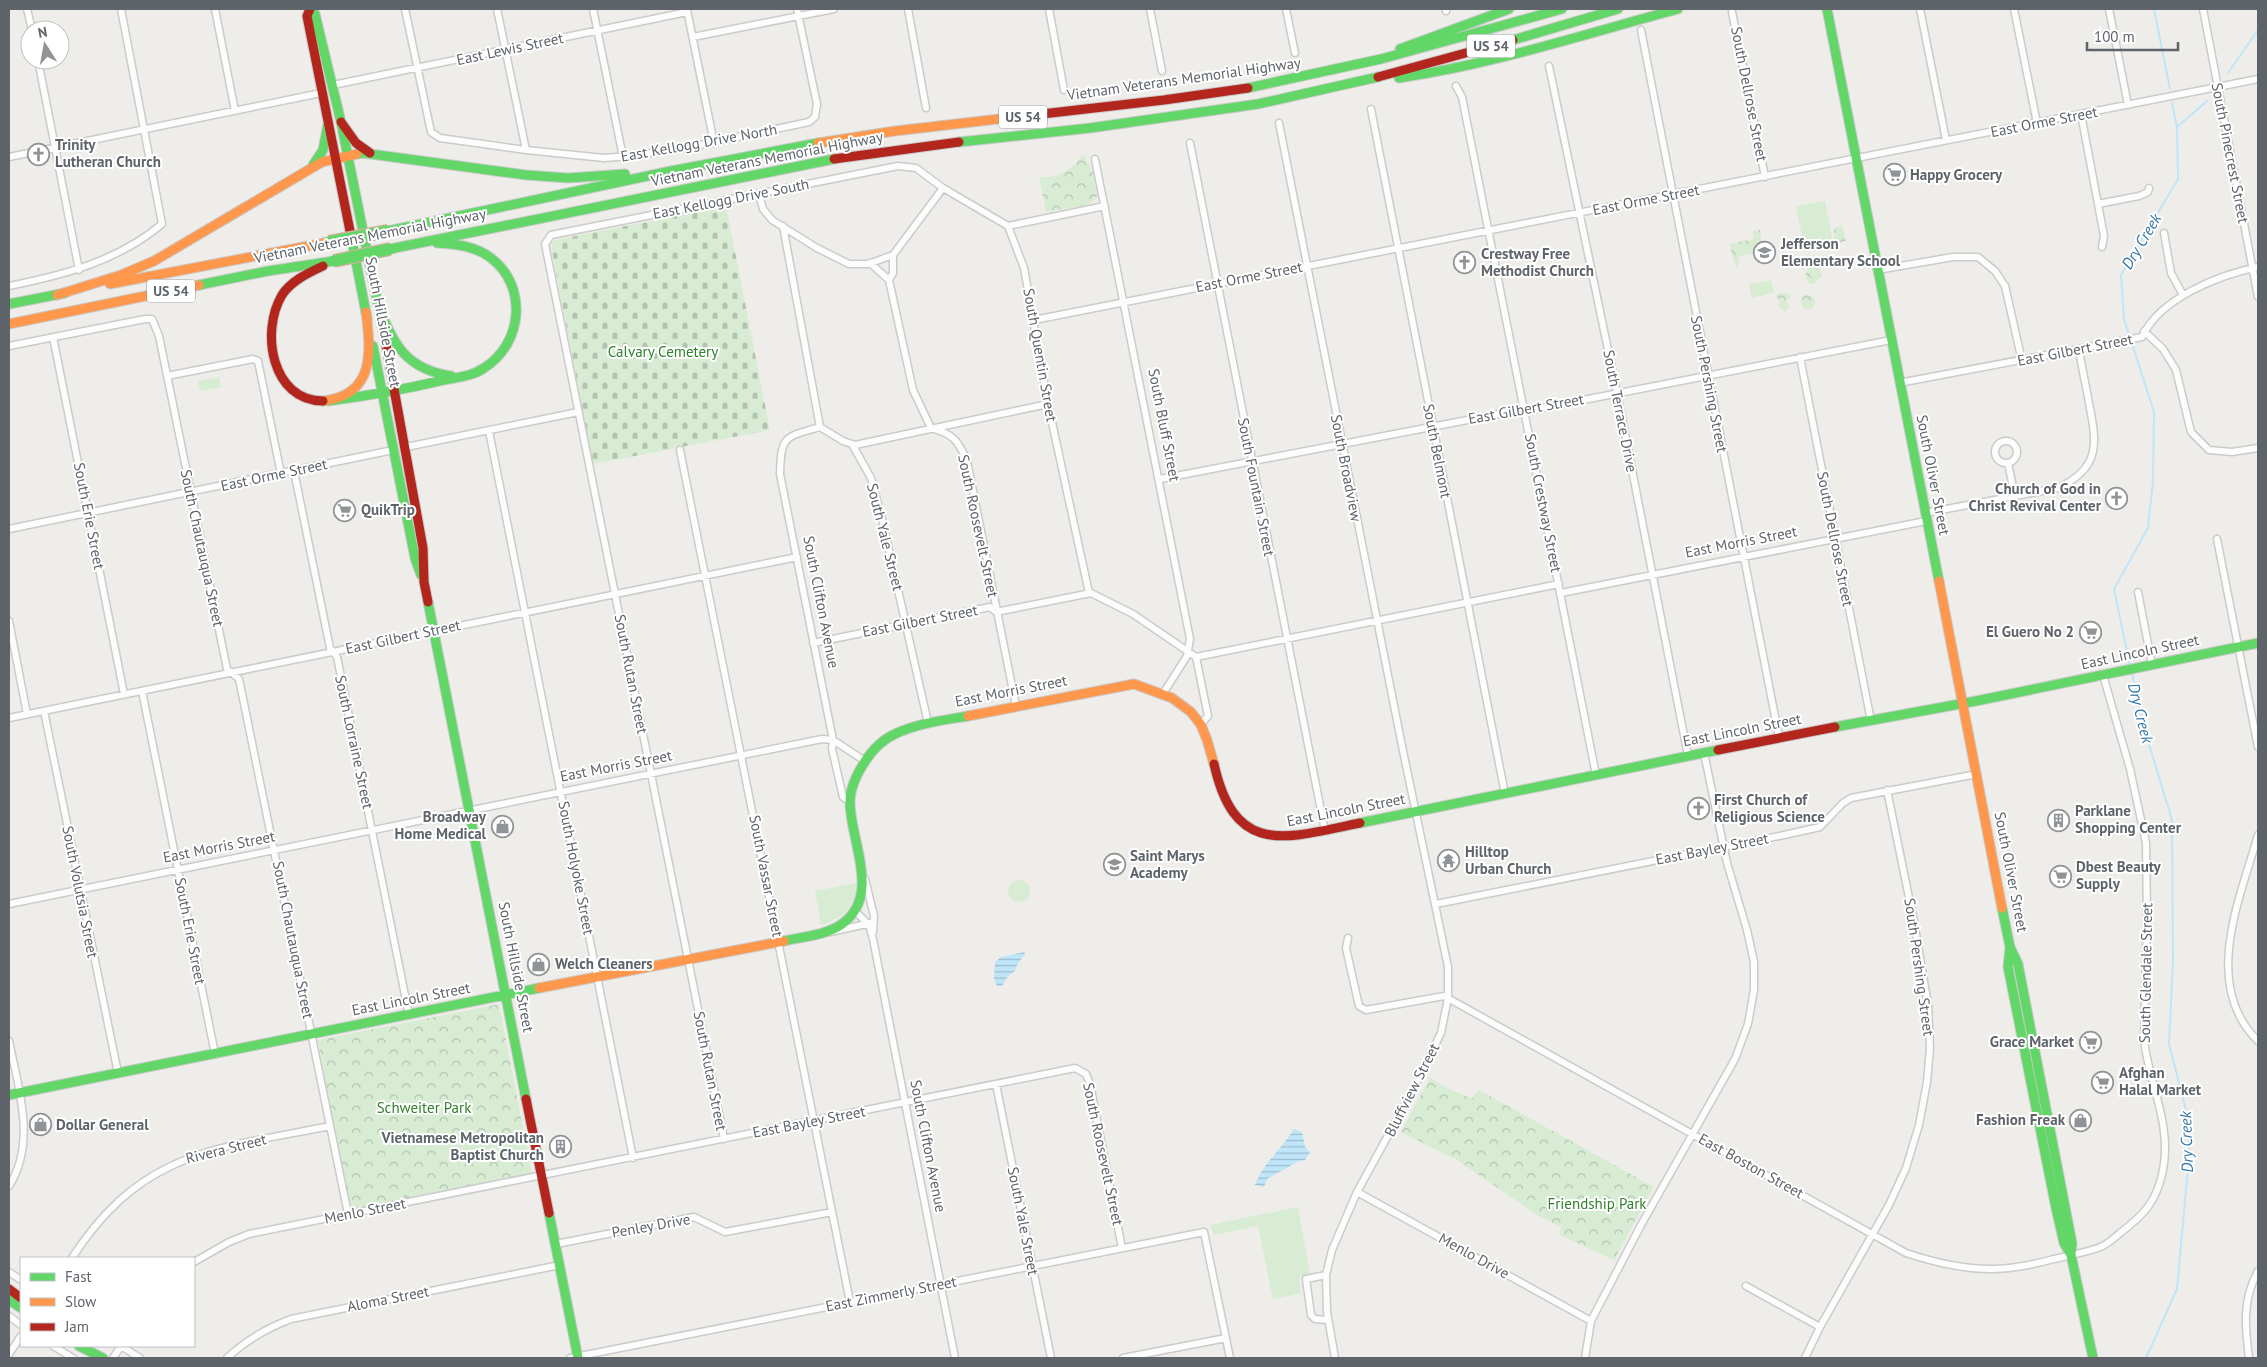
<svg xmlns="http://www.w3.org/2000/svg" width="2267" height="1367" font-family="'PT Sans',sans-serif">
<style>
.green{fill:#d8ecd4}
.cemetery{fill:url(#cemetery-stones)}
.park{fill:url(#park-crowns)}
.water{fill:url(#water-rules)}
.lines{fill:none;stroke-linecap:round;stroke-linejoin:round}
.stream{stroke:#bfe5f9;stroke-width:2}
.street-casing{stroke:#cbcbcb;stroke-width:9}
.fast-casing{stroke:#c9caca;stroke-width:11}
.slow-casing{stroke:#c9caca;stroke-width:11}
.jam-casing{stroke:#c9caca;stroke-width:11}
.street{stroke:#fdfcfc;stroke-width:6}
.fast{stroke:#63d668;stroke-width:9}
.slow{stroke:#ff974d;stroke-width:9}
.jam{stroke:#b3261e;stroke-width:9}
.fast-bridge-casing{stroke:#c8b496;stroke-width:14;stroke-linecap:butt}
.fast-bridge{stroke:#63d668;stroke-width:11}
.labels{text-anchor:middle;stroke-width:4;stroke-linejoin:round;paint-order:stroke}
.shield{fill:#fff;stroke:#8e9296;stroke-width:1}
.shield-label{font-size:14px;font-weight:bold;fill:#5e6469}
.street-label{font-size:15px;fill:#5e6469;stroke:#fff}
.poi-label{font-size:15px;font-weight:bold;fill:#5e6469;stroke:#fff;text-anchor:start}
.park-label{font-size:15px;fill:#2f812b;stroke:#fff}
.water-label{font-size:16px;font-style:italic;fill:#3678aa;stroke:#fff}
</style>
<defs>
<pattern id="cemetery-stones" width="16" height="16" patternUnits="userSpaceOnUse" patternTransform="scale(1.25)"><rect width="16" height="16" fill="#d8ecd4"/><path d="M2 7V4a2 2 0 0 1 4 0v3zM10 15v-3a2 2 0 0 1 4 0v3z" fill="#b2c3b0"/></pattern>
<pattern id="park-crowns" width="20" height="18" patternUnits="userSpaceOnUse" patternTransform="scale(1.25)"><rect width="20" height="18" fill="#d8ecd4"/><path d="M2 6a3 3 0 1 1 6 0M12 15a3 3 0 1 1 6 0" fill="none" stroke="#b2c3b0"/></pattern>
<pattern id="water-rules" width="6" height="5" patternUnits="userSpaceOnUse" patternTransform="scale(1.25)"><rect width="6" height="5" fill="#bfe5f9"/><path d="M0 2.5h6" fill="none" stroke="#9ebdce"/></pattern>
</defs>
<rect width="100%" height="100%" fill="#efedea"/>
<path class="green" d="M1825,201L1834,246L1805,252L1796,206Z
M1771,280L1774,293L1752,298L1749,284Z
M219,377L221,387L200,391L198,381Z
M1008 891a11 11 0 1 1 22 0a11 11 0 1 1-22 0Z
M856,883C857,905 842,920 821,925L815,891Z
M1298,1207L1310,1274L1299,1277L1301,1293L1273,1299L1258,1226L1214,1235L1210,1225Z"/>
<path class="cemetery" d="M726,206L770,430L593,464L550,241Z"/>
<path class="park" d="M1083,154C1090,166 1101,184 1096,199L1086,205L1046,212L1039,177C1059,179 1072,169 1083,154Z
M1842,225L1846,241L1837,243L1834,239V228Z
M1760,230L1764,254L1753,253L1739,256V266L1736,268L1729,244L1754,239L1753,231Z
M1811,262L1819,265L1822,276L1813,284H1809L1805,276Z
M1781,292L1791,295L1787,301L1789,307L1785,312L1778,305L1781,303L1776,296Z
M1801 302a7 7 0 1 1 14 0a7 7 0 1 1-14 0Z
M499,1004L532,1174L350,1210L328,1099L318,1040Z
M1430,1077L1446,1088L1472,1098L1479,1090L1654,1187L1614,1260L1560,1235L1561,1227L1537,1215L1457,1160L1401,1132Z"/>
<path class="water" d="M1024,952L1025,954L1017,965L1015,971L1008,976L1002,986H997L994,979L995,962L1001,957Z
M1294,1129L1302,1132L1305,1147L1310,1152L1305,1160L1299,1161L1267,1179L1264,1187L1255,1185C1263,1163 1282,1149 1294,1129Z"/>
<g class="lines">
<path class="stream" d="M2154,9L2170,89
M2228,73L2258,30
M2177,127L2207,101
M2130,666L2114,589L2148,528L2153,481L2154,412L2124,319L2121,275L2178,179L2177,127L2172,103
M2132,673L2142,721L2172,820L2173,962L2169,1044L2188,1118L2189,1156L2177,1289L2146,1358"/>
<defs>
<path id="street" d="M27,9L32,30
M215,9L235,111
M405,9L431,132L440,138L526,150L604,158L631,156L691,147L809,122L815,117L817,104L797,9
M497,9L526,150
M593,9L623,157
M908,9L926,108
M1049,9L1064,90
M1150,9L1162,71
M1286,9L1295,53
M1446,9V11
M1920,9L1946,140
M2014,9L2037,123
M2109,9L2128,105
M2203,9L2258,297
M687,10L714,143
M1732,12L1765,177
M1641,30L1779,737
M693,37L834,9
M38,60L79,270
M1549,66L1617,393L1688,756
M333,85L687,12
M1456,86L1462,97L1596,775
M1371,109L1505,794
M2081,114L2104,236L2102,247
M1279,123L1402,746L1448,967V998L1441,1033L1413,1090L1357,1192L1332,1250L1326,1275L1327,1312L1335,1358
M1190,143L1325,831
M9,157L321,93
M1095,159L1190,639L1187,656L1164,692
M759,194L763,209L772,220L817,248L849,264H868L893,255L943,188
M2098,204L2139,196L2148,192L2149,188
M783,226L820,427L843,441L852,444L871,478L882,519L928,723
M1008,226L1105,206
M2164,233L2171,273L2183,295
M870,263L889,280L893,273V255
M1877,270L1953,257H1978L1995,271L2005,286L2022,361
M889,280L913,390L931,428C953,434 958,440 967,461L1016,706
M9,286C64,275 118,261 162,224L121,9
M1034,320L2258,79
M2144,331L2163,349L2176,370L2191,432L2209,450L2232,452L2258,448
M53,337L124,694
M9,346L145,319H152L159,336L227,669L239,679L348,1214
M1800,357L1871,721
M167,376L253,359L258,361L281,474
M1899,383L2142,337C2160,298 2219,275 2258,267
M820,427C784,437 781,436 780,474L833,740L832,749L843,797L850,802
M489,431L633,1158
M1995 452a11 11 0 1 1 22 0a11 11 0 1 1-22 0Z
M852,444L855,445L1048,404
M406,447L578,412
M680,450L850,1302
M2008,463L2015,497
M294,471L330,648L337,657L409,1015
M1160,479L1525,409L1532,410L1891,340
M1925,513L2058,488C2101,468 2097,443 2089,403C2086,386 2082,368 2079,350
M9,529L393,450
M2217,539L2258,747
M2138,592L2152,665
M1561,593L1926,521
M9,621L27,714
M813,643L990,607L996,612L1091,593L1133,614L1196,657
M1196,657L1559,584
M1196,657L1208,716L1200,725
M142,691L215,1054
M44,711L118,1073
M9,718L797,557
M2258,835C2240,899 2201,985 2258,1041
M865,879L874,916L873,932
M9,904L822,739L833,740L865,761
M1436,904L1784,835L1820,827L1843,803L1851,798L1977,774
M855,911L869,925L873,939L955,1358
M830,932L871,923
M1348,938L1346,948L1359,1006L1366,1010L1444,996L1906,1253C1933,1262 1961,1269 1991,1269C2011,1269 2031,1265 2050,1260C2066,1256 2083,1253 2098,1248C2107,1245 2113,1239 2120,1233C2144,1215 2157,1201 2163,1170C2172,1124 2149,1084 2144,1040L2147,918L2146,843L2130,769L2103,675
M9,1041C18,1086 37,1143 9,1186
M996,1084L1051,1358
M724,1139L545,244L551,235L898,166L916,168L943,188L1008,226L1024,268L1048,404L1089,593
M1357,1192L1591,1321
M556,1244L694,1217L725,1232L832,1212
M72,1258C141,1151 215,1149 330,1126
M194,1262L229,1242L249,1234L1075,1068L1086,1074L1090,1084L1122,1248
M9,1272L21,1280
M1326,1275L1306,1279L1311,1315L1315,1319L1327,1320
M1746,1286L1820,1327
M9,1316L21,1325
M53,1346L73,1358
M121,1346L140,1358
M9,1354L21,1336
M113,1358L121,1346
M227,1358C246,1340 267,1328 291,1319L560,1265
M570,1358L1204,1232L1230,1358
M1123,1358L1226,1338
M1585,1358L1591,1321L1641,1225L1735,1059L1748,1024L1754,990V962L1747,930L1727,863L1704,753
M1805,1358L1820,1327L1889,1205L1906,1168L1919,1125L1927,1082L1930,1048L1928,1005L1914,922L1887,790
M2249,1358C2245,1327 2242,1300 2258,1271"/>
<path id="fast" d="M311,9L315,14L341,122L386,345
M1827,9L1939,581
M1513,40L1618,9
M1400,49L1509,9
M1399,78C1494,64 1585,34 1678,9
M1248,88L1381,59L1562,9
M959,142L1090,128L1258,104L1378,77
M357,154L363,153L526,175L568,178L625,174
M313,165L323,150L328,124
M350,231L367,318
M388,231L671,171L818,143
M390,249L834,159
M199,285L268,271L334,261
M9,304L65,293
M379,308C395,347 407,369 451,376
M373,346L415,558L421,575
M328,401C367,396 406,389 444,380C458,377 473,376 484,368C523,344 528,286 491,258C476,246 455,244 437,243
M428,602L526,1099
M1835,727L1976,701L2258,643
M1360,823L1718,750
M2002,908L2010,947L2008,967L2056,1208L2064,1243L2071,1255
M784,941C802,937 827,935 842,924C882,895 850,841 850,802C850,789 857,774 864,763C872,750 883,739 897,733C919,723 944,720 968,716
M2010,947L2018,964L2072,1243L2071,1255L2093,1358
M9,1095L539,988
M549,1213L578,1358
M9,1300L21,1308
M79,1346L103,1358"/>
<path id="slow" d="M818,143L895,131L1042,114
M110,284L329,242
M57,295L121,275L154,261L322,162L357,154
M9,324L199,285
M323,401C375,395 371,352 366,312
M1939,581L2002,908
M968,716L1134,684L1172,698L1191,712L1201,725L1207,740L1214,764
M539,988L784,941"/>
<path id="jam" d="M310,9L307,16L350,231
M1378,77L1513,40
M1042,114L1164,100L1248,88
M341,122L356,143L370,153
M834,159L959,142
M323,266C308,273 291,281 282,295C260,332 272,401 323,401
M386,345L423,548L424,582L428,602
M1718,750L1835,727
M1214,764C1235,858 1286,838 1360,823
M526,1099L549,1213
M9,1289L21,1298"/>
</defs>
<use href="#street" class="street-casing"/>
<use href="#fast" class="fast-casing"/>
<use href="#slow" class="slow-casing"/>
<use href="#jam" class="jam-casing"/>
<use href="#street" class="street"/>
<use href="#fast" class="fast"/>
<use href="#slow" class="slow"/>
<use href="#jam" class="jam"/>
<defs>
<path id="fast-bridge" d="M329,242L388,231
M334,261L390,249"/>
</defs>
<use href="#fast-bridge" class="fast-bridge-casing"/>
<use href="#fast-bridge" class="fast-bridge"/>
</g>
<defs>
<symbol id="church-ring" viewBox="-11 -11 22 22"><circle r="9.5" fill="#fff" stroke="#919496" stroke-width="1.5"/><path d="M-1.2-6h2.4v3.5h3.3v2.4h-3.3V6h-2.4V-.1h-3.3v-2.4h3.3Z" fill="#919496"/></symbol>
<symbol id="supermarket-ring" viewBox="-11 -11 22 22"><circle r="9.5" fill="#fff" stroke="#919496" stroke-width="1.5"/><path d="M-6-5.5h2.5l.6 2H6L4.5 2H-2.5L-4.4-4H-6ZM-1.5 3.2a1.3 1.3 0 1 0 .1 0ZM3 3.2a1.3 1.3 0 1 0 .1 0Z" fill="#919496"/></symbol>
<symbol id="school-ring" viewBox="-11 -11 22 22"><circle r="9.5" fill="#fff" stroke="#919496" stroke-width="1.5"/><path d="M0-5L7-2L0 1L-7-2ZM-4 1L0 2.5L4 1V4Q0 6-4 4Z" fill="#919496"/></symbol>
<symbol id="building-ring" viewBox="-11 -11 22 22"><circle r="9.5" fill="#fff" stroke="#919496" stroke-width="1.5"/><path d="M-4-6H4V6H1V3H-1V6H-4ZM-2.5-4.3h1.7v1.8h-1.7ZM.8-4.3h1.7v1.8H.8ZM-2.5-1h1.7V.8h-1.7ZM.8-1h1.7V.8H.8Z" fill="#919496"/></symbol>
<symbol id="shop-ring" viewBox="-11 -11 22 22"><circle r="9.5" fill="#fff" stroke="#919496" stroke-width="1.5"/><path d="M-5-2.5h2.3a2.7 3.5 0 0 1 5.4 0H5L5.5 6h-11ZM-1.5-2.5h3a1.5 2.3 0 0 0-3 0Z" fill="#919496"/></symbol>
<symbol id="temple-ring" viewBox="-11 -11 22 22"><circle r="9.5" fill="#fff" stroke="#919496" stroke-width="1.5"/><path d="M0-6L5-2H3V0L6.5 2.5H4V6H1.5V3h-3V6H-4V2.5H-6.5L-3 0V-2H-5Z" fill="#919496"/></symbol>
</defs>
<g fill-rule="evenodd">
<use href="#church-ring" x="26" y="142" width="25" height="25"/>
<use href="#supermarket-ring" x="1882" y="162" width="25" height="25"/>
<use href="#school-ring" x="1752" y="240" width="25" height="25"/>
<use href="#church-ring" x="1452" y="250" width="25" height="25"/>
<use href="#church-ring" x="2104" y="486" width="25" height="25"/>
<use href="#supermarket-ring" x="332" y="498" width="25" height="25"/>
<use href="#supermarket-ring" x="2078" y="620" width="25" height="25"/>
<use href="#church-ring" x="1686" y="796" width="25" height="25"/>
<use href="#building-ring" x="2046" y="808" width="25" height="25"/>
<use href="#shop-ring" x="490" y="814" width="25" height="25"/>
<use href="#temple-ring" x="1436" y="848" width="25" height="25"/>
<use href="#school-ring" x="1102" y="852" width="25" height="25"/>
<use href="#supermarket-ring" x="2048" y="864" width="25" height="25"/>
<use href="#shop-ring" x="526" y="952" width="25" height="25"/>
<use href="#supermarket-ring" x="2078" y="1030" width="25" height="25"/>
<use href="#supermarket-ring" x="2090" y="1070" width="25" height="25"/>
<use href="#shop-ring" x="2068" y="1108" width="25" height="25"/>
<use href="#shop-ring" x="28" y="1112" width="25" height="25"/>
<use href="#building-ring" x="548" y="1134" width="25" height="25"/>
</g>
<g class="labels">
<g class="shield">
<rect x="1467" y="34.5" width="48" height="23" rx="4"/>
<rect x="999" y="105.5" width="48" height="23" rx="4"/>
<rect x="147" y="279.5" width="48" height="23" rx="4"/>
</g>
<g class="shield-label">
<text x="1491" y="51">US 54</text>
<text x="1023" y="122">US 54</text>
<text x="171" y="296">US 54</text>
</g>
<g class="street-label">
<text transform="translate(510 49) rotate(-12)" y="5">East Lewis Street</text>
<text transform="translate(1184 79) rotate(-8)" y="5">Vietnam Veterans Memorial Highway</text>
<text transform="translate(1749 94) rotate(79)" y="5">South Dellrose Street</text>
<text transform="translate(2044 122) rotate(-11)" y="5">East Orme Street</text>
<text transform="translate(699 143) rotate(-10)" y="5">East Kellogg Drive North</text>
<text transform="translate(2230 153) rotate(79)" y="5">South Pinecrest Street</text>
<text transform="translate(767 159) rotate(-11)" y="5">Vietnam Veterans Memorial Highway</text>
<text transform="translate(731 199) rotate(-11)" y="5">East Kellogg Drive South</text>
<text transform="translate(1646 200) rotate(-11)" y="5">East Orme Street</text>
<text transform="translate(370 236) rotate(-11)" y="5">Vietnam Veterans Memorial Highway</text>
<text transform="translate(1249 277) rotate(-11)" y="5">East Orme Street</text>
<text transform="translate(383 322) rotate(79)" y="5">South Hillside Street</text>
<text transform="translate(2075 350) rotate(-11)" y="5">East Gilbert Street</text>
<text transform="translate(1040 355) rotate(80)" y="5">South Quentin Street</text>
<text transform="translate(1709 384) rotate(79)" y="5">South Pershing Street</text>
<text transform="translate(1526 409) rotate(-10)" y="5">East Gilbert Street</text>
<text transform="translate(1620 411) rotate(79)" y="5">South Terrace Drive</text>
<text transform="translate(1164 425) rotate(79)" y="5">South Bluff Street</text>
<text transform="translate(1437 451) rotate(79)" y="5">South Belmont</text>
<text transform="translate(1346 468) rotate(79)" y="5">South Broadview</text>
<text transform="translate(274 475) rotate(-12)" y="5">East Orme Street</text>
<text transform="translate(1933 475) rotate(79)" y="5">South Oliver Street</text>
<text transform="translate(1256 487) rotate(79)" y="5">South Fountain Street</text>
<text transform="translate(1543 503) rotate(79)" y="5">South Crestway Street</text>
<text transform="translate(89 516) rotate(79)" y="5">South Erie Street</text>
<text transform="translate(978 526) rotate(78)" y="5">South Roosevelt Street</text>
<text transform="translate(885 537) rotate(76)" y="5">South Yale Street</text>
<text transform="translate(1835 539) rotate(79)" y="5">South Dellrose Street</text>
<text transform="translate(1741 542) rotate(-11)" y="5">East Morris Street</text>
<text transform="translate(202 548) rotate(78)" y="5">South Chautauqua Street</text>
<text transform="translate(821 602) rotate(79)" y="5">South Clifton Avenue</text>
<text transform="translate(920 621) rotate(-11)" y="5">East Gilbert Street</text>
<text transform="translate(403 637) rotate(-12)" y="5">East Gilbert Street</text>
<text transform="translate(2140 652) rotate(-12)" y="5">East Lincoln Street</text>
<text transform="translate(631 674) rotate(79)" y="5">South Rutan Street</text>
<text transform="translate(1011 691) rotate(-11)" y="5">East Morris Street</text>
<text transform="translate(1742 730) rotate(-11)" y="5">East Lincoln Street</text>
<text transform="translate(354 742) rotate(78)" y="5">South Lorraine Street</text>
<text transform="translate(616 766) rotate(-11)" y="5">East Morris Street</text>
<text transform="translate(1346 810) rotate(-11)" y="5">East Lincoln Street</text>
<text transform="translate(219 847) rotate(-11)" y="5">East Morris Street</text>
<text transform="translate(1712 849) rotate(-11)" y="5">East Bayley Street</text>
<text transform="translate(576 868) rotate(79)" y="5">South Holyoke Street</text>
<text transform="translate(2011 872) rotate(79)" y="5">South Oliver Street</text>
<text transform="translate(766 876) rotate(79)" y="5">South Vassar Street</text>
<text transform="translate(80 892) rotate(79)" y="5">South Volutsia Street</text>
<text transform="translate(190 931) rotate(79)" y="5">South Erie Street</text>
<text transform="translate(293 940) rotate(79)" y="5">South Chautauqua Street</text>
<text transform="translate(516 967) rotate(79)" y="5">South Hillside Street</text>
<text transform="translate(1919 967) rotate(82)" y="5">South Pershing Street</text>
<text transform="translate(2146 973) rotate(-89)" y="5">South Glendale Street</text>
<text transform="translate(411 999) rotate(-11)" y="5">East Lincoln Street</text>
<text transform="translate(710 1071) rotate(79)" y="5">South Rutan Street</text>
<text transform="translate(1412 1090) rotate(-63)" y="5">Bluffview Street</text>
<text transform="translate(809 1122) rotate(-11)" y="5">East Bayley Street</text>
<text transform="translate(928 1146) rotate(79)" y="5">South Clifton Avenue</text>
<text transform="translate(226 1149) rotate(-14)" y="5">Rivera Street</text>
<text transform="translate(1103 1154) rotate(78)" y="5">South Roosevelt Street</text>
<text transform="translate(1751 1166) rotate(29)" y="5">East Boston Street</text>
<text transform="translate(365 1211) rotate(-11)" y="5">Menlo Street</text>
<text transform="translate(1023 1221) rotate(79)" y="5">South Yale Street</text>
<text transform="translate(651 1226) rotate(-10)" y="5">Penley Drive</text>
<text transform="translate(1474 1256) rotate(29)" y="5">Menlo Drive</text>
<text transform="translate(891 1294) rotate(-11)" y="5">East Zimmerly Street</text>
<text transform="translate(388 1299) rotate(-11)" y="5">Aloma Street</text>
</g>
<g class="poi-label">
<text x="55" y="150">Trinity<tspan x="55" dy="17">Lutheran Church</tspan></text>
<text x="1910" y="180">Happy Grocery</text>
<text x="1781" y="249">Jefferson<tspan x="1781" dy="17">Elementary School</tspan></text>
<text x="1481" y="259">Crestway Free<tspan x="1481" dy="17">Methodist Church</tspan></text>
<text x="2101" y="494" text-anchor="end">Church of God in<tspan x="2101" dy="17">Christ Revival Center</tspan></text>
<text x="361" y="515">QuikTrip</text>
<text x="2074" y="637" text-anchor="end">El Guero No 2</text>
<text x="1714" y="805">First Church of<tspan x="1714" dy="17">Religious Science</tspan></text>
<text x="2075" y="816">Parklane<tspan x="2075" dy="17">Shopping Center</tspan></text>
<text x="486" y="822" text-anchor="end">Broadway<tspan x="486" dy="17">Home Medical</tspan></text>
<text x="1465" y="857">Hilltop<tspan x="1465" dy="17">Urban Church</tspan></text>
<text x="1130" y="861">Saint Marys<tspan x="1130" dy="17">Academy</tspan></text>
<text x="2076" y="872">Dbest Beauty<tspan x="2076" dy="17">Supply</tspan></text>
<text x="555" y="969">Welch Cleaners</text>
<text x="2074" y="1047" text-anchor="end">Grace Market</text>
<text x="2119" y="1078">Afghan<tspan x="2119" dy="17">Halal Market</tspan></text>
<text x="2065" y="1125" text-anchor="end">Fashion Freak</text>
<text x="56" y="1130">Dollar General</text>
<text x="544" y="1143" text-anchor="end">Vietnamese Metropolitan<tspan x="544" dy="17">Baptist Church</tspan></text>
</g>
<g class="park-label">
<text x="663" y="357">Calvary Cemetery</text>
<text x="424" y="1113">Schweiter Park</text>
<text x="1597" y="1209">Friendship Park</text>
</g>
<g class="water-label">
<text transform="translate(2141 241) rotate(-59)" y="6">Dry Creek</text>
<text transform="translate(2141 713) rotate(76)" y="6">Dry Creek</text>
<text transform="translate(2186 1142) rotate(-92)" y="6">Dry Creek</text>
</g>
</g>
<rect width="2267" height="1367" fill="none" stroke="#5e6469" stroke-width="20"/>
<rect x="20" y="1257" width="175" height="90" fill="#ffffff" stroke="#bfc1c3"/>
<rect x="30" y="1273" width="25" height="8" fill="#63d668" stroke="#bfc1c3"/>
<text x="65" y="1282" font-size="15" fill="#5e6469">Fast</text>
<rect x="30" y="1298" width="25" height="8" fill="#ff974d" stroke="#bfc1c3"/>
<text x="65" y="1307" font-size="15" fill="#5e6469">Slow</text>
<rect x="30" y="1323" width="25" height="8" fill="#b3261e" stroke="#bfc1c3"/>
<text x="65" y="1332" font-size="15" fill="#5e6469">Jam</text>
<g transform="translate(45 45) rotate(349)"><circle r="24" fill="#ffffff" stroke="#bfc1c3"/>
<path d="M0-4L9 19L0 12L-9 19Z" fill="#919496"/>
<text y="-8" font-size="14" font-weight="bold" text-anchor="middle" fill="#5e6469">N</text>
</g>
<path d="M2087 42v8h91v-8" fill="none" stroke="#5e6469" stroke-width="2.5"/>
<text x="2094" y="42" font-size="15" fill="#5e6469" stroke="#ffffff" stroke-width="4" paint-order="stroke">100 m</text>
</svg>
